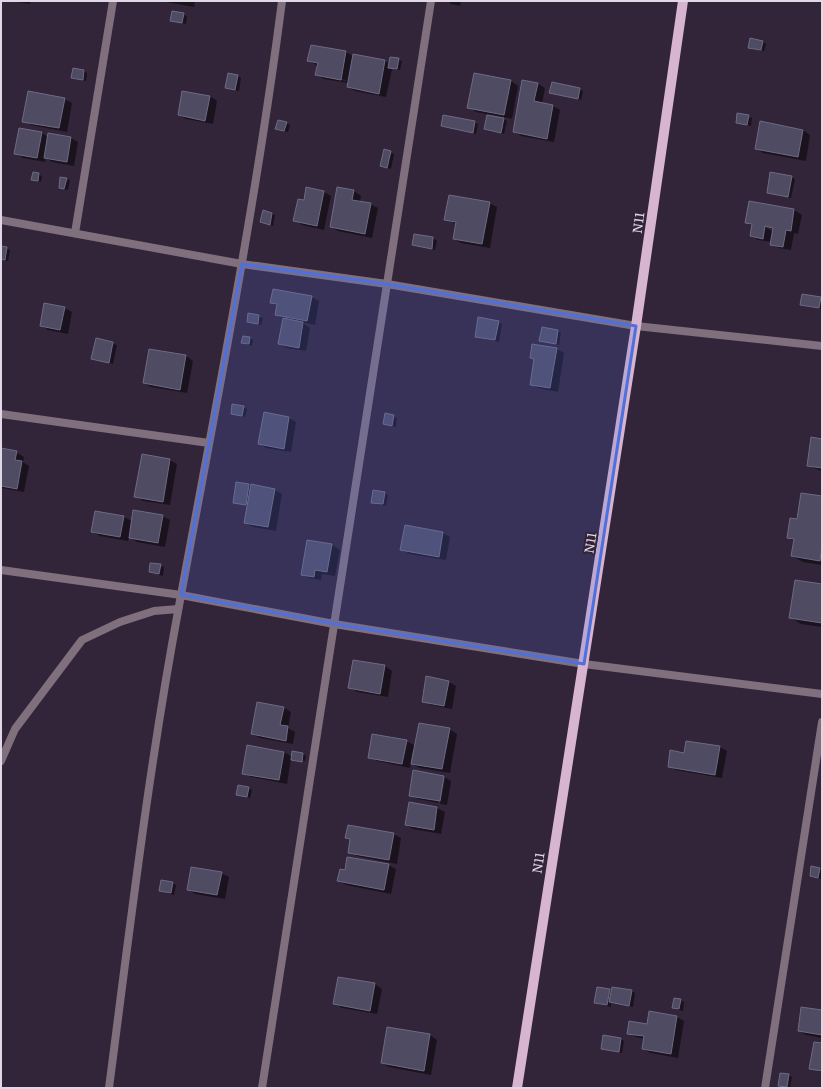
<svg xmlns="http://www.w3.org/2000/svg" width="823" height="1089" font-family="Literata,serif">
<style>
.shadow{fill:#0007;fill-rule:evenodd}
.building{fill:#4f4b63;stroke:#6f6a84}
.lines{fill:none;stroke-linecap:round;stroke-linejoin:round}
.street{stroke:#806f7d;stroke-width:8}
.primary{stroke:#d7b4d0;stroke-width:10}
.marked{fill:#4e70dc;fill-opacity:0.2;stroke:#4e70dc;stroke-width:3;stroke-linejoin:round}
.labels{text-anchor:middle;stroke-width:4;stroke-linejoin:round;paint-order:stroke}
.street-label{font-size:13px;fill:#e1d8e6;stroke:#322439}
</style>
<rect width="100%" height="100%" fill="#322439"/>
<path class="shadow" d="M10,1H31L30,4Z
M160,1H195L194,7Z
M448,1H461L460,6L451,4Z
M172,12L187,16L186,24L171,20Z
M763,42L766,44L764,51L750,47Z
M346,52L354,57L385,61L390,64L391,58L402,61L400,70L392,69L386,97L355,91L348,87V83L324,79L316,74L318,66L309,61ZM323,75L346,80V81L323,77Z
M84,71L87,73L86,81L73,78Z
M238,76L241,78L239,91L226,88Z
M511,81L518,86L512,119L476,112L468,107Z
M538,84L545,88L542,104L553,106L560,110L554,142L521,136L514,131Z
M579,89L583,91L581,100L550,93Z
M210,96L217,101L213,124L186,119L179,115Z
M64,99L72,103L67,132L31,125L24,121Z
M738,114L752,118L751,126L737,122Z
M504,119L507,121L504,134L485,129Z
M474,122L478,124L476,134L442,126Z
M760,122L803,130L810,135L806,161L763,153L756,148Z
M286,123L290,125L288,132L277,129Z
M42,133L48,137L49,134L71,138L78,142L74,166L52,162L46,158L45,162L23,158L16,154Z
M385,150L394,154L391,169L381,166Z
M34,173L42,176L41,182L33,179Z
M791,177L795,179L791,198L768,193Z
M66,179L70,180L68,190L60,188Z
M307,188L324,192L331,196L324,230L302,225L294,220L304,201Z
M338,188L354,191L361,196L360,202L370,204L378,208L372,238L338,231L331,227Z
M489,203L497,207L490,248L461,243L454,239L456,224L446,219Z
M750,203L794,210L802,215L798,234L794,233L791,250L779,248L771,244L772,242L758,240L751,236L753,226L746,222ZM762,223L774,230V232L761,225Z
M264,212L275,215L273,226L261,222Z
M415,235L437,240L435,250L413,245Z
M1,247L10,250L8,261L1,259Z
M311,297L319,301L315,325L302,322L310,328L306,351L287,348L279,344L284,319L276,314L277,306L271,302Z
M820,298L822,299V309L801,305Z
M45,304L65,308L72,312L68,334L48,330L41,325Z
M249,314L263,318L261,325L248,321Z
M499,322L502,324L499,342L476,337Z
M557,331L561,333L559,345L540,340Z
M249,338L253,340L252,346L243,343Z
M96,339L117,345L113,364L92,359Z
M557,349L564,353L558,392L538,388L531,384L535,360L531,357Z
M186,356L193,361L187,393L151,387L144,383Z
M243,407L247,409L245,417L232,414Z
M385,414L397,418L396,427L384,424Z
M289,418L296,422L291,452L266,448L259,443Z
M822,440V471L808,466Z
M1,449L16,452L24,457L23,462L29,466L24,492L1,488Z
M170,460L177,464L170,505L143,501L135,496Z
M249,485L275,490L282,494L276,531L253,527L245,523L248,506L234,502Z
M385,493L388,495L386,506L372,502Z
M822,497V565L803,562L792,556L794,541L788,538L798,520Z
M96,512L124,517L132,521L162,516L170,520L165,547L137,542L129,537L128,541L100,536L92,532Z
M443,533L450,537L446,560L409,554L402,549Z
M307,541L332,545L340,550L335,576L322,574L321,580L309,578L302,574Z
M151,564L164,567L163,576L150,572Z
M822,585V627L801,624L790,617Z
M354,661L385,666L392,671L388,697L357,692L349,687Z
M449,682L456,686L452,709L431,705L423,701Z
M283,707L291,712L288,728L295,732L293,744L260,738L252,734Z
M449,729L457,734L450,773L420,768L412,764L415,750H413L410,768L377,761L369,757L406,741L416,746Z
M248,746L284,752L292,757L293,752L303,754L306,756L305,761L291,758L287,784L251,777L243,773Z
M720,747L727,751L722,778L676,770L669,766L685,754Z
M444,777L451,781L447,805L440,804L445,778H443L438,803L418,799L410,795Z
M248,788L252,790L250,798L237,794Z
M410,803L437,808L445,812L441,834L413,829L406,825Z
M348,826L394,834L401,838L397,864L357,856L349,852L351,841L346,838Z
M388,865L396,869L391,894L346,885L339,881L346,871Z
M819,868L822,870V879L811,876Z
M221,873L229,877L225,899L195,894L188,889Z
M172,883L176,885L174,895L160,891Z
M375,984L382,989L377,1014L342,1008L334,1003Z
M610,990L612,992L632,991L635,993L633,1007L611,1002V1007L595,1003Z
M680,1000L684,1002L683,1011L673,1008Z
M822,1011V1038L806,1035L799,1031Z
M677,1017L684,1021L678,1058L651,1053L643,1049L645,1039L636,1037L628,1033L647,1025Z
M388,1028L430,1035L437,1040L431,1075L389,1067L382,1063Z
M621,1039L624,1041L622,1053L602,1048Z
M822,1044V1073L811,1068Z
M788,1075L792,1077L790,1088L779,1085Z"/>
<path class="building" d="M172,11L184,13L182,23L170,21Z
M750,38L763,41L761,50L748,48Z
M311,45L346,51L341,80L315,75L318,63L307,61Z
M353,54L385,60L379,94L347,87Z
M390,57L399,58L397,69L388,68Z
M73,68L84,70L83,80L71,78Z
M228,73L238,75L235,90L225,88Z
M474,73L511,80L504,115L467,108Z
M522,80L538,83L534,101L553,105L547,139L513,132Z
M552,82L580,88L578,99L549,93Z
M28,91L65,98L59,128L22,122Z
M182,91L210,96L205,121L178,115Z
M737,113L749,115L747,125L736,123Z
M443,115L475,121L473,133L441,126Z
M487,115L504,118L501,133L484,129Z
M278,120L287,122L284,131L275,129Z
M760,121L803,130L798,157L755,149Z
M19,128L42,132L37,158L14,154Z
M48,133L71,137L67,162L44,158Z
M384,149L391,151L387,168L380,166Z
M33,172L39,173L38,181L31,180Z
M770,172L792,176L788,197L767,193Z
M60,177L67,178L64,189L59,188Z
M306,187L324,191L317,226L293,221L298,199L304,200Z
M337,187L354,190L352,200L371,203L365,234L330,227Z
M449,195L490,202L482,244L453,239L456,222L444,220Z
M749,201L794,209L791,231L786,230L783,247L770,245L773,228L765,226L763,239L750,236L752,224L745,223Z
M263,210L272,213L270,225L260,222Z
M414,234L433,237L432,249L412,245Z
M1,246L7,247L5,260L1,259Z
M273,289L312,296L307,321L275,315L277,304L270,303Z
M802,294L821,297L819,308L800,305Z
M44,303L65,307L60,330L40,326Z
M248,313L259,315L258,324L247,322Z
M478,317L499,321L495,340L475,337Z
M283,318L303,322L299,348L278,344Z
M542,327L558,330L556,344L539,341Z
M243,336L250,337L249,344L241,343Z
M96,338L113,342L109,363L91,359Z
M532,344L557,348L550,388L530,385L534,359L530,358Z
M149,349L186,355L180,390L143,383Z
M232,404L244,406L242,416L231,414Z
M264,412L289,417L284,449L258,444Z
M385,413L394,415L392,426L383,424Z
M811,437L822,439V468L807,466Z
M1,448L17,451L15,460L22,461L17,489L1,486Z
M142,454L170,459L163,502L134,497Z
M236,482L249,484L246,505L233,503Z
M251,484L275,489L268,527L244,523Z
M373,490L385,492L383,504L371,503Z
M801,493L822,496V545L820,561L791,556L794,539L787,538L790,518L797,519Z
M133,510L163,515L158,543L129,538Z
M95,511L124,516L120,537L91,532Z
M405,525L443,532L439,557L400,550Z
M307,540L332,544L327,572L315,570L314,577L301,575Z
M150,563L161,564L159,574L149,572Z
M795,580L822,584V623L789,618Z
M353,660L385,665L380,694L348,688Z
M426,676L449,681L444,706L422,702Z
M257,702L284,707L280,725L288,726L286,741L251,734Z
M419,723L450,728L442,769L411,764Z
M372,734L407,740L402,764L368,758Z
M686,741L720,746L715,775L668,767L670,750L684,753Z
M247,745L284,752L279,780L242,774Z
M292,751L303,753L302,762L291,760Z
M413,770L444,776L440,801L409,796Z
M238,785L249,787L247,797L236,795Z
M409,802L437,807L434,830L405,825Z
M348,825L394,833L389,860L348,853L350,839L345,838Z
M347,857L389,864L384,890L337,881L340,869L345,870Z
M811,866L820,868L818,878L810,876Z
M191,867L222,872L217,895L187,890Z
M161,880L173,882L171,893L159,891Z
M338,977L375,983L370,1011L333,1004Z
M597,987L610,989L607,1005L594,1003Z
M612,987L632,990L629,1006L609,1002Z
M674,998L681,999L679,1009L672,1008Z
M801,1007L822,1010V1035L798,1031Z
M649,1011L677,1016L671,1054L642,1049L644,1036L627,1034L629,1021L647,1024Z
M387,1027L430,1034L424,1071L381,1063Z
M603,1035L621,1038L619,1052L601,1049Z
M814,1042L822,1043V1071L809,1069Z
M780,1073L789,1074L787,1087L778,1086Z"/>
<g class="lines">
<path class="street" d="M1,220L242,264L387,284L636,326L822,346
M75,233L113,1
M1,414L209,443
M1,570L181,595L334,624L584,664L822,694
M1,761L15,729L82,640L120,622L154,611L178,609
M109,1088C130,927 149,766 179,606C216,405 256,204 282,1
M262,1088L431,1
M765,1088L822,722"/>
<path class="primary" d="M517,1088L636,326L683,1"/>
</g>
<path class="marked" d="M242,264L387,284L636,326L584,664L334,624L181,595Z"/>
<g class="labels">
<g class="street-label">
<text transform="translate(638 223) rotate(-82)" y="5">N11</text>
<text transform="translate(590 543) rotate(-81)" y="5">N11</text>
<text transform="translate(538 863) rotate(-81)" y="5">N11</text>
</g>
</g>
<rect width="823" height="1089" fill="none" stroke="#e1d8e6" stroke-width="4"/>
</svg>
